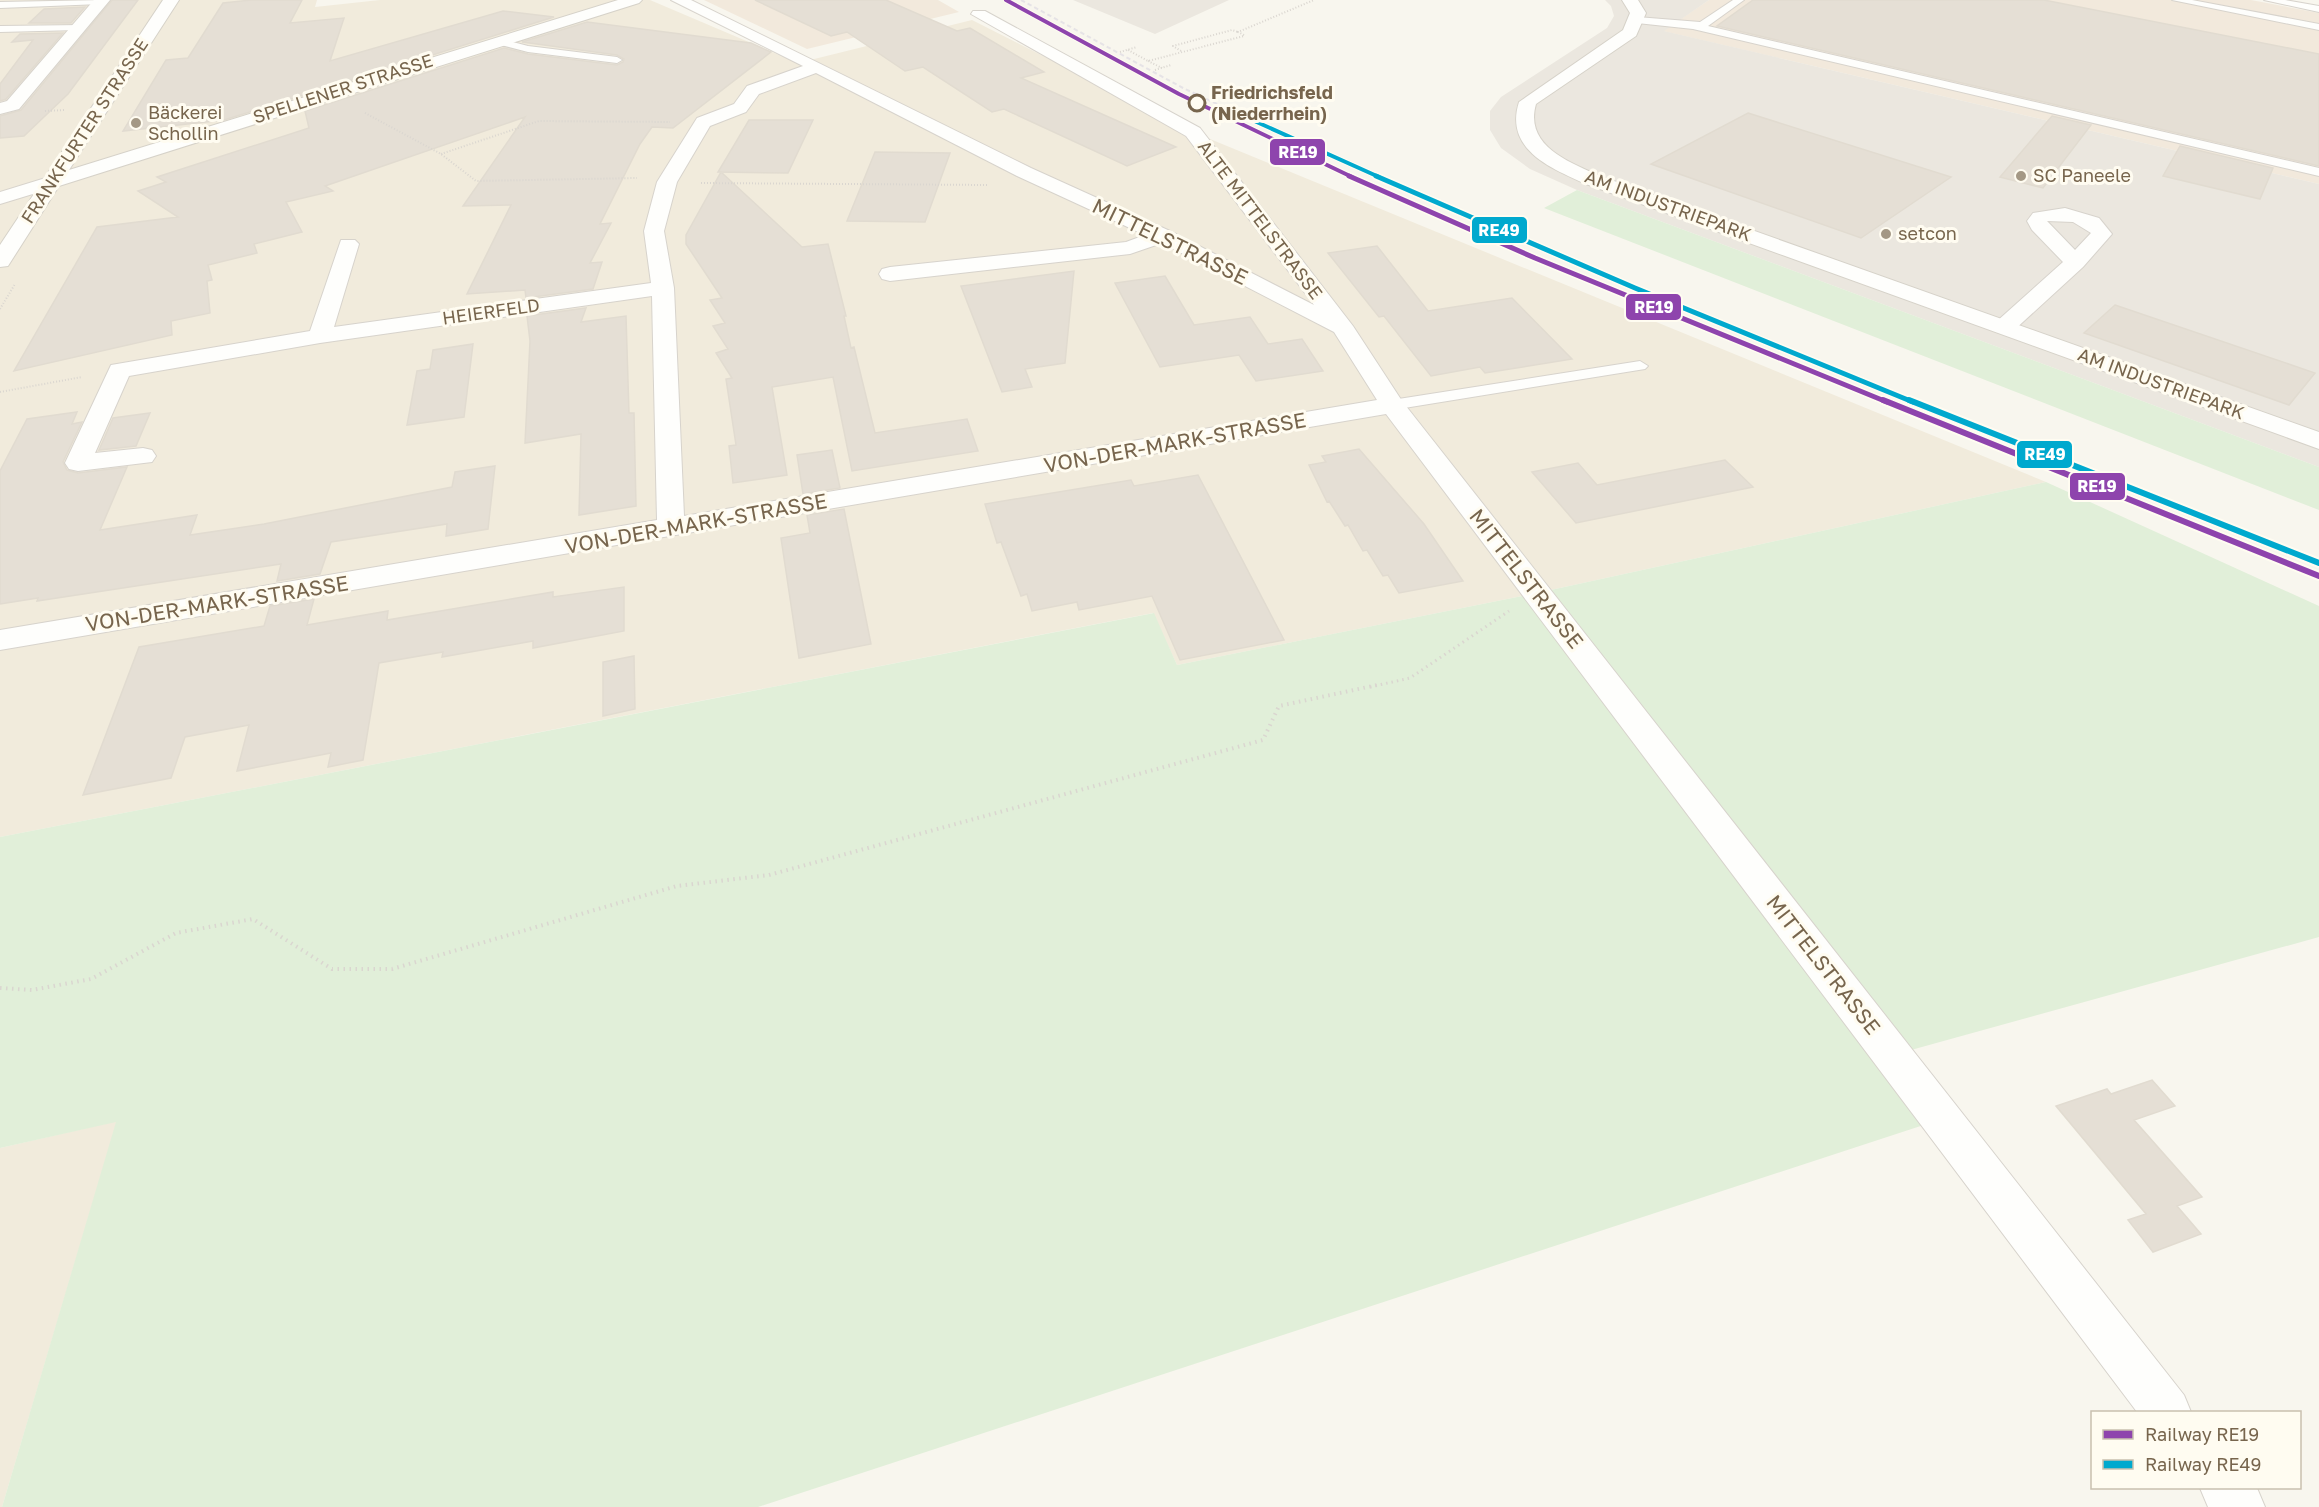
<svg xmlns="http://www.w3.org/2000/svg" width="2319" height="1507" font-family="'Golos Text',sans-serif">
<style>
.residential{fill:#f1ebdc}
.commercial{fill:#f2e9dc}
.industrial{fill:#ebe7df}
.green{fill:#e1efd9}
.building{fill:#e5dfd5;stroke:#e1dbd0;stroke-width:1.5}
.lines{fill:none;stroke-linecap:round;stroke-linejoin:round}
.lane-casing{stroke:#d7d3cc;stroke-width:2}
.street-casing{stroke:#d7d3cc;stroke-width:2}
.secondary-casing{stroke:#d6d2c9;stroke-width:2}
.path-far2{stroke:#dad6d0;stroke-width:2;stroke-dasharray:1 2;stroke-linecap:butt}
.path-far1{stroke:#dad6d0;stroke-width:3;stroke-dasharray:1.5 4;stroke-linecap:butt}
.path{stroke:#dad6d0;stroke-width:4;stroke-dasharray:1.5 4.5;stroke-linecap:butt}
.lane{fill:#fefefc;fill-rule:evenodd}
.street{fill:#fefefc;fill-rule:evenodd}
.secondary{fill:#fefefc;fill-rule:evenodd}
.rail{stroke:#e6e3e6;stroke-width:2;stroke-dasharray:4.5 3;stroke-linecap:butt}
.rail-1-far2-casing{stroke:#fffcf1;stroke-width:6}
.rail-1-far1-casing{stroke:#fffcf1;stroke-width:8}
.rail-1-casing{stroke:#fffcf1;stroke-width:10}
.rail-2-far2-casing{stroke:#fffcf1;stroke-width:6}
.rail-2-far1-casing{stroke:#fffcf1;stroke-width:8}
.rail-2-casing{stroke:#fffcf1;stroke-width:10}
.rail-1-far2{stroke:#8e44ad;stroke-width:4}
.rail-1-far1{stroke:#8e44ad;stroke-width:5}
.rail-1{stroke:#8e44ad;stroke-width:6}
.rail-2-far2{stroke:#00a9ce;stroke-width:4}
.rail-2-far1{stroke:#00a9ce;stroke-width:5}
.rail-2{stroke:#00a9ce;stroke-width:6}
.stop-dot{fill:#fffcf1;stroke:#77654d;stroke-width:3}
.poi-dot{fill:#a49885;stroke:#fffcf1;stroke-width:2}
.labels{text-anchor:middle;stroke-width:6;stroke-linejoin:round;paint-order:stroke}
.far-street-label{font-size:18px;fill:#77654d;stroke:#fffcf1}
.far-stop-label{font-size:18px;font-weight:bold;fill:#77654d;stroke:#fffcf1;text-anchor:start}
.far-poi-label{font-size:18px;fill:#77654d;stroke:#fffcf1;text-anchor:start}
.street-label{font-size:21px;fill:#77654d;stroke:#fffcf1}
.line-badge{stroke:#fffcf1;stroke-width:2}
.badge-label{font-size:16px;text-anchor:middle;font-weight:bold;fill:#fff}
</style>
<rect width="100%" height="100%" fill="#f8f6ee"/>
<path class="residential" d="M0,0H317L315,7L380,0H650L798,63L972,20L1193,132L2046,482L1537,593L1177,665L1153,613L0,837Z
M117,1121L2,1507H0V1148Z"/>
<path class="commercial" d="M704,0H938L959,12L807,49Z
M1709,0H2251L2319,13V184L1663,31Z"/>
<path class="industrial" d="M1073,0H1229L1155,34Z
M1605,0H1709L1664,31L2319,184V467L1577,190L1530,169L1501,148L1490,130V111L1501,97L1607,28L1614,16L1611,6Z"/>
<path class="green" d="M1577,190L2319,467V510L1544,208Z
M2046,482L2319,606V937L1893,1055L1942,1119L758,1507H2L116,1122L0,1148V837L1154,613L1177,665L1537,593Z"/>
<path class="building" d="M112,0H138L68,94L24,136L0,138V116L21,110Z
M251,0H302L290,23L344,18L330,61L503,11L554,17L224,120L123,131L166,60L188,58L223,3Z
M755,0H886L957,31L970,28L1044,72L1021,78L1176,147L1127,166L1004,109L992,112L923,67L905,71L847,32L831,36Z
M1753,0H2044L2319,54V166L1717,26Z
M85,7L71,23H29L44,9Z
M587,22L751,43L771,52L673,128L652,127L640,144L600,224L611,223L590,263L602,262L593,289L526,298L525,290L467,294L511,205L463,206L525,117L325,186L333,191L286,202L302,232L254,244L257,253L208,265L212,280L207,281L210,313L171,321L172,335L14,371L97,227L178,217L138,191L166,182L157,177L309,128L305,111L504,48L528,54L617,65L623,62L624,59L617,55L522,42Z
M63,33L6,99L0,101V84L33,40L12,42L20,34Z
M1748,113L1951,177L1861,238L1651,164Z
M2052,116L2091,125L2043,188L2000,177Z
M749,120H813L788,173L718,172Z
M2180,146L2273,168L2260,199L2163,176Z
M875,152L950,153L925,222L847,221Z
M721,172L802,247L828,244L846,316H844L851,348L854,347L875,433L967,419L978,451L852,471L833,377L772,387L787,475L733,483L729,446L736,445L726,379L732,378L716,353L728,349L713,326L725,323L710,300L722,298L686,244V235Z
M1377,246L1428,311L1512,298L1572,359L1485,373L1480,367L1431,376L1384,316L1379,317L1328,253Z
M1074,271L1065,363L1025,369L1032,387L1002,392L961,286Z
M1165,276L1194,325L1250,317L1268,344L1302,339L1323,371L1256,381L1239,355L1160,367L1115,283Z
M2115,305L2315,373L2289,405L2084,333Z
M586,308L581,322L626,316L629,413H634L636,506L579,515L581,434L525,443L530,341L527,316Z
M473,344L464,417L407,425L417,371L430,369L433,350Z
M77,412L72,424L82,422L63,462L67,470L78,473L127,467L100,530L197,515L190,535L264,524L452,487L455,472L495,466L488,529L446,536L447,524L331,542L320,574L277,581L281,564L37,601L38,598L0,604V471L27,419Z
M150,413L136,446L99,450L113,418Z
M1359,449L1424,524L1463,581L1399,593L1388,575L1383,576L1367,550L1363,551L1348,525L1345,526L1329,501L1327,502L1309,465L1326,462L1322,456Z
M832,450L840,488L803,494L797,455Z
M1725,460L1753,487L1576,523L1532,472L1578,463L1597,485Z
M1198,475L1284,640L1180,660L1152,596L1079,610L1077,602L1032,611L1027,594L1021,596L1001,542L997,543L985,504L1131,480L1134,486Z
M844,509L871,644L799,658L781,538L810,533L807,515Z
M624,587V631L533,648V641L442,657L443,652L379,663L363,760L328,767L331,753L237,771L249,725L185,737L171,778L83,795L139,647L264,626L270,606L314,599L307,625L388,611L387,620L553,592V597Z
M634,656L635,709L603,716V662Z
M2152,1080L2175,1106L2134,1120L2202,1197L2177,1206L2201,1234L2153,1252L2128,1220L2146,1214L2056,1106L2107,1089L2111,1094Z"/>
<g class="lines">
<defs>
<path id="lane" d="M105,0L101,4L0,8V2Z
M1733,0H1744L1708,26L2319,168V176L1693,29L1637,23L1632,20L1637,17L1700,22Z
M2172,0H2192L2319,24V30Z
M2264,0H2285L2319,6V12Z
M82,25L83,27L78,30L0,32V26Z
M497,38L528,46L617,57L622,60L617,63L528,52L493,43L492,41Z
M1640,361L1648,366L1645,369L1392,410L1384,405L1392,400Z"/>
<path id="street" d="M94,0H110L19,109L0,114V103L7,101Z
M671,0H691L1031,168L1170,231L1314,305L1186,136L971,14L973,11H985L1200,128L1353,326L1402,401L2184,1395L2191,1412H2137L1386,414L0,650V630L657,520L652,296L320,343L129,376L95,453L143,448L152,450L156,456L152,462L78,471L69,469L65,463L111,365L310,331L341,240H355L359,244L334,327L651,283L644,231L657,182L697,118L734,104L747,86L803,66ZM816,73L1017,176L1145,235L1126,242L890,267L882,269L879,274L882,279L890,281L1130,254L1162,243L1334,332L1377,400L684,516L674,288L664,231L677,182L710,126L746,112L759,94Z
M52,176L62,182L59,186L0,204V192Z
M2065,208L2099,218L2112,234L2083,267L2012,332H1996L1992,327L1996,322L2063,262L2032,230L2027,221L2033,213ZM2047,221L2073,222L2091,233L2075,250Z
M2200,1488H2257L2265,1507H2208Z"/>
<path id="secondary" d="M163,0H179L69,170L618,0H642L639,3L59,186L8,266L0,267V245Z
M1622,0H1638L1646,13L1636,36L1536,104C1524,146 1569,162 1600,176L2319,432V449L1586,184C1550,168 1504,149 1519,102L1623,30L1630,13Z"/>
</defs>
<use href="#lane" class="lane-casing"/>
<use href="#street" class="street-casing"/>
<use href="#secondary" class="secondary-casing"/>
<path class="path-far2" d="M1244,35L1238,32L1314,0
M1128,50L1148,61L1244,36
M1181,51L1173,46L1232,30L1238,32
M1120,52L1137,47
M1148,61L1162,68
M1155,70L1171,65
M45,111L65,110
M365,113L441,154L476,181L637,178
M441,154L539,121L670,122
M701,183L987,185
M0,309L15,284
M0,392L82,377"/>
<path class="path-far1" d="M1370,687L1410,678L1509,611"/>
<path class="path" d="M0,988L32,990L91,979L176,933L253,919L332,969H392L677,886L769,875L1263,740L1279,706L1377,685"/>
<use href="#lane" class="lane"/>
<use href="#street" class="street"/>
<use href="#secondary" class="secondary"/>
<path class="rail" d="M1021,0L1183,88L1230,110"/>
<defs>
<path id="rail-1-far2" d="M1006,0L1179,94L1352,177"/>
<path id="rail-1-far1" d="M1349,176L1535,258L1887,402"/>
<path id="rail-1" d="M1883,400L2319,576"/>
<path id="rail-2-far2" d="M1230,110L1379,177"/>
<path id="rail-2-far1" d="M1376,176L1635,288L1913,402"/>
<path id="rail-2" d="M1909,400L2319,563"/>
</defs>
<use href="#rail-1-far2" class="rail-1-far2-casing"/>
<use href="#rail-1-far1" class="rail-1-far1-casing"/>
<use href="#rail-1" class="rail-1-casing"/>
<use href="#rail-2-far2" class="rail-2-far2-casing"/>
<use href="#rail-2-far1" class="rail-2-far1-casing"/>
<use href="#rail-2" class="rail-2-casing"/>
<use href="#rail-1-far2" class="rail-1-far2"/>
<use href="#rail-1-far1" class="rail-1-far1"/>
<use href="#rail-1" class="rail-1"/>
<use href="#rail-2-far2" class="rail-2-far2"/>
<use href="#rail-2-far1" class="rail-2-far1"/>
<use href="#rail-2" class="rail-2"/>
</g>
<circle class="stop-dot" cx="1197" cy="103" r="8"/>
<g class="poi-dot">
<circle cx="136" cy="123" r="6"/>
<circle cx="2021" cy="176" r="6"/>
<circle cx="1886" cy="234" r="6"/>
</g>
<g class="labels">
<g class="far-street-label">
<text transform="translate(343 89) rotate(-18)" y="6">SPELLENER STRASSE</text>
<text transform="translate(85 131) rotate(-57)" y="6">FRANKFURTER STRASSE</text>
<text transform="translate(1668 206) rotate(20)" y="6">AM INDUSTRIEPARK</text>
<text transform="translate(1260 220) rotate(53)" y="6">ALTE MITTELSTRASSE</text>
<text transform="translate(491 312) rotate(-8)" y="6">HEIERFELD</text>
<text transform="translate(2161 384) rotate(20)" y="6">AM INDUSTRIEPARK</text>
</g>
<g class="far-stop-label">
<text x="1211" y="99">Friedrichsfeld<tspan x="1211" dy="21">(Niederrhein)</tspan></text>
</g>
<g class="far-poi-label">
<text x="148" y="119">Bäckerei<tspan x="148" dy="21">Schollin</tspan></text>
<text x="2033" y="182">SC Paneele</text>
<text x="1898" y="240">setcon</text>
</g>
<g class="street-label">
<text transform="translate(1170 242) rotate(26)" y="7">MITTELSTRASSE</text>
<text transform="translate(1175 443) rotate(-10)" y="7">VON-DER-MARK-STRASSE</text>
<text transform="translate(696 524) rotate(-10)" y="7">VON-DER-MARK-STRASSE</text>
<text transform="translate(1526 579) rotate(52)" y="7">MITTELSTRASSE</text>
<text transform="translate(217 604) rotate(-9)" y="7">VON-DER-MARK-STRASSE</text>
<text transform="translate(1823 965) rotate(52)" y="7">MITTELSTRASSE</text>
</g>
</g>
<g class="line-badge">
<rect x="1269" y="138" width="57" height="28" rx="6" fill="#8e44ad"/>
<rect x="1471" y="216" width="57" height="28" rx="6" fill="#00a9ce"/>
<rect x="1625" y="293" width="57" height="28" rx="6" fill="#8e44ad"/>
<rect x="2016" y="440" width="57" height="29" rx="6" fill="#00a9ce"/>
<rect x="2069" y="472" width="57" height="29" rx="6" fill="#8e44ad"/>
</g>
<g class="badge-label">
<text x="1298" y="158">RE19</text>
<text x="1499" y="236">RE49</text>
<text x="1654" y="313">RE19</text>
<text x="2045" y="460">RE49</text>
<text x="2097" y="492">RE19</text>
</g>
<rect x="2091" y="1411" width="210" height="78" fill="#fffcf1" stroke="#c9c0af" stroke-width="1.5"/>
<rect x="2103" y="1430" width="30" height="9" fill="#8e44ad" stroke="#c9c0af" stroke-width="1.5"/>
<text x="2145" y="1441" font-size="18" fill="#77654d">Railway RE19</text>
<rect x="2103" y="1460" width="30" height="9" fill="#00a9ce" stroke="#c9c0af" stroke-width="1.5"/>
<text x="2145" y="1471" font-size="18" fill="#77654d">Railway RE49</text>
</svg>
